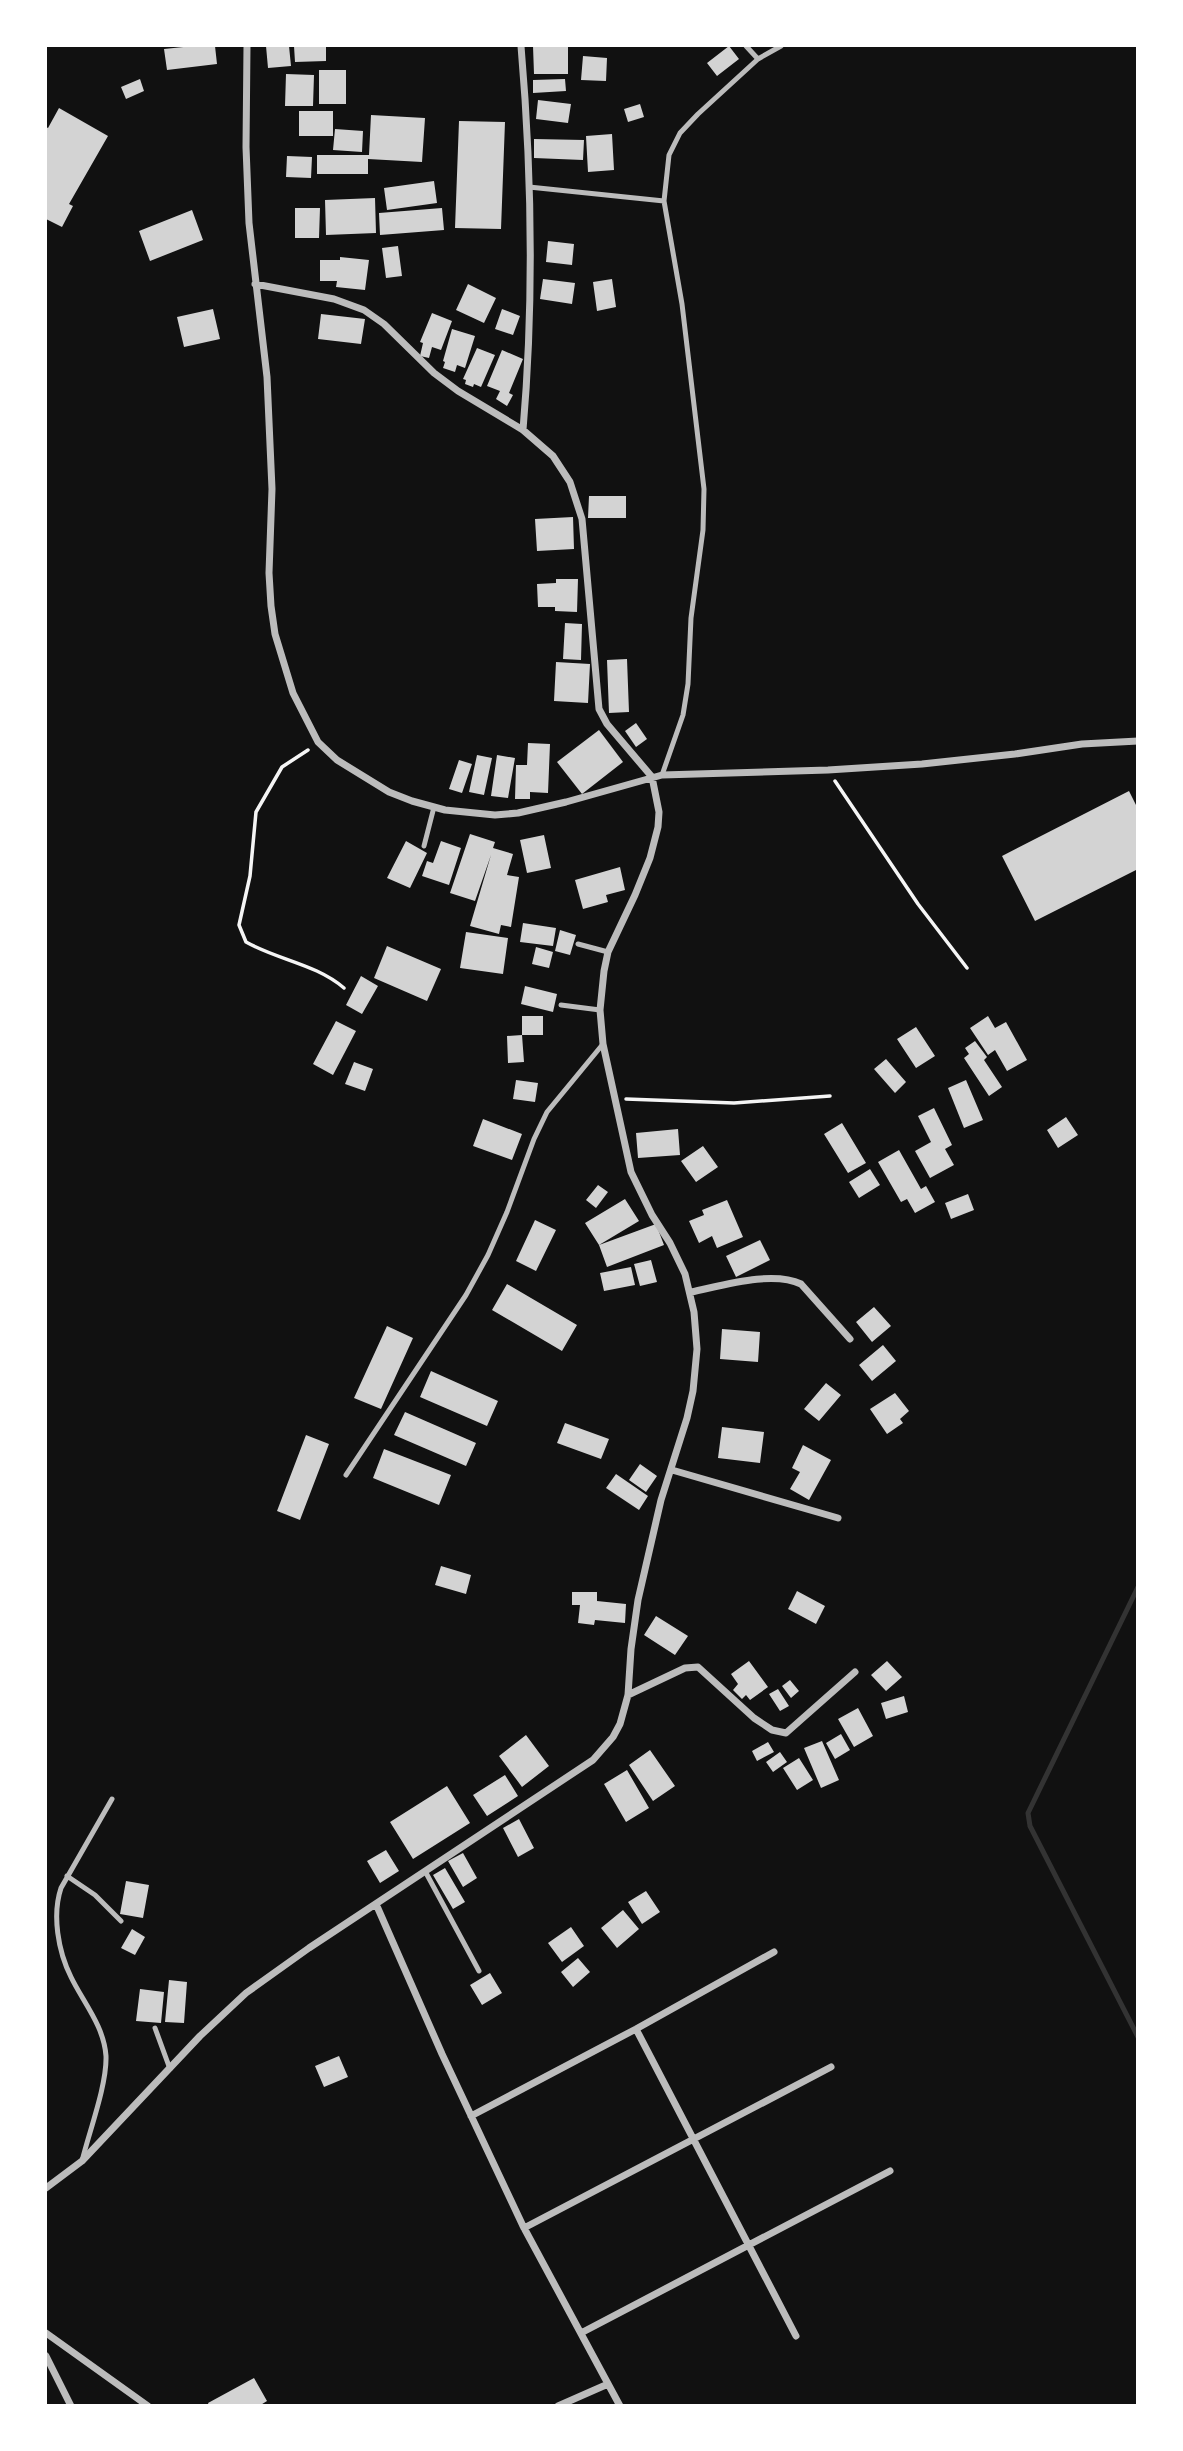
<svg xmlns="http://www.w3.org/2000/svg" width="1183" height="2451" font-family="Jost,sans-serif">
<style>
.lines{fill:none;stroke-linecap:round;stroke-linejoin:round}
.stream{stroke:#333;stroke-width:5}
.building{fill:#d3d3d3}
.path{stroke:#f5f5f5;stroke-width:3.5}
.service{stroke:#bcbcbc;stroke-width:5}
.minor{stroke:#bcbcbc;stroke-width:7}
</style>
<rect width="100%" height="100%" fill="#111"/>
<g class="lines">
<path class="stream" d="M1138,1587L1028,1813L1030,1826L1138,2037"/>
</g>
<path class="building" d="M193,46H215L217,64L167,70L164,49Z
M266,46H289L291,66L268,68Z
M294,46H326V61L295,62Z
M533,46H568V74H534Z
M729,46L739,59L717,76L707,63Z
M583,56L607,58L606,81L581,80Z
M319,70H346V104H319Z
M286,74L314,75L313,106H285Z
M140,79L144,91L126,99L121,87Z
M565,79L566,91L533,93V80Z
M538,100L571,104L568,123L536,119Z
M640,104L644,117L628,122L624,109Z
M59,108L108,136L69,204L73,206L62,227L46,219V127L48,128Z
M299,111H333V136H299Z
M371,115L425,118L422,162L368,159V174H317V155H369Z
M459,121L505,122L501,229L455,228Z
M335,129L363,131L362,152L333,150Z
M612,134L614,170L588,172L586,136Z
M534,139L584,140L583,160L534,158Z
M287,156L312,157L311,178L286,177Z
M434,181L437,203L387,210L384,188Z
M375,198L376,233L326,235L325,200Z
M295,208H320L319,238H295Z
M442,208L444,230L380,235L379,213Z
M192,210L203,240L150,261L139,231Z
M548,241L574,244L572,265L546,262Z
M398,246L402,276L386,278L382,248Z
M340,257L369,260L365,290L336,287L337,281H320V260H340Z
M543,279L575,283L572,304L540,299Z
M612,279L616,307L597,311L593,282Z
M468,284L496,298L484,323L456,310Z
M213,309L220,339L184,347L177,317Z
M502,309L520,316L513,335L495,329Z
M432,313L452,321L441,350L432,347L429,358L420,356L423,343L420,342Z
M321,314L365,319L361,344L318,339Z
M452,329L475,336L465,368L457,365L455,372L443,368L445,362L443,361Z
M477,348L495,355L481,387L474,384L473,387L465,384L466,380L463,379Z
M502,350L523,359L509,393L513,395L507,406L496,399L500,391L487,386Z
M589,496H626V518H588Z
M573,517L574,549L537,551L535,519Z
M556,579H578L577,612L555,611V607H538L537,584L556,583Z
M565,623L582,624L581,660L563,659Z
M627,659L629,712L609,713L607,660Z
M556,662L590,664L588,703L554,701Z
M636,723L647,739L636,747L625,731Z
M599,730L623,762L582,794L557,762Z
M528,743L550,744L548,793L530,792V799H515L516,765H527Z
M477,755L492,758L484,795L469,792Z
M497,755L515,758L508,798L491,796Z
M459,760L472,764L462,793L449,789Z
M1129,791L1138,809V869L1035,921L1002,856Z
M470,834L495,842L493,848L513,854L507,875L519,877L511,927L501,925L499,934L470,926L491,855L475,901L450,893Z
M544,835L551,868L527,873L520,840Z
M406,841L427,853L410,888L387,878Z
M441,841L461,848L449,885L422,876L427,861L433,863Z
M620,867L625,890L606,895L608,902L583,909L575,880Z
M523,923L556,928L553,946L520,942Z
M560,930L576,935L570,955L555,951Z
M466,932L508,938L503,974L460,968Z
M387,946L441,969L427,1001L374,978Z
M536,947L553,952L549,968L532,964Z
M361,976L378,986L362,1014L346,1005Z
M525,986L557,994L553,1012L521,1004Z
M522,1016H543V1035H522L524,1062L508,1063L507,1036L522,1035Z
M988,1016L995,1028L1006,1022L1027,1060L1007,1071L995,1050L988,1055L970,1028Z
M336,1021L356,1031L333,1075L313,1064Z
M916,1027L935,1056L916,1068L897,1039Z
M975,1041L987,1057L984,1060L1002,1087L989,1096L964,1058L969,1054L965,1048Z
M886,1059L906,1082L895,1093L874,1069Z
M354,1062L373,1069L365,1091L345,1084Z
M516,1080L538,1083L535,1102L513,1099Z
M966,1080L983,1120L964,1128L948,1088Z
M934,1108L952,1145L945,1149L954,1165L930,1178L915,1151L931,1142L918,1116Z
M1066,1117L1078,1135L1058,1148L1047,1130Z
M483,1119L522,1134L512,1160L473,1146Z
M842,1123L866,1163L848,1173L824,1134Z
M678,1129L680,1155L638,1158L636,1133Z
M703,1146L718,1167L696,1182L681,1161Z
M899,1150L921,1189L926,1186L935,1202L915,1213L907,1199L901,1202L878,1162Z
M870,1169L880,1185L859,1198L849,1182Z
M598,1185L608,1192L596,1208L586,1200Z
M968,1194L974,1210L951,1219L945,1203Z
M625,1199L639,1221L599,1245L656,1224L664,1245L607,1267L599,1245L585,1223Z
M727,1200L743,1237L717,1248L712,1236L699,1243L689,1221L704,1215L702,1210Z
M535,1220L556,1230L536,1271L516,1261Z
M760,1240L770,1260L736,1277L726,1256Z
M651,1260L657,1282L640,1286L634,1264Z
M631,1267L635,1285L604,1291L600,1273Z
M507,1284L577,1325L562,1351L492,1310Z
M874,1307L891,1326L872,1342L856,1322Z
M387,1326L413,1338L381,1409L354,1398Z
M722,1329L760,1332L758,1362L720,1359Z
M883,1345L896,1361L872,1381L859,1365Z
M431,1371L498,1401L487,1426L420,1397Z
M826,1383L841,1395L819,1421L804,1409Z
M895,1393L909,1411L900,1419L903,1423L887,1434L870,1409Z
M405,1412L476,1443L466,1466L394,1435Z
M565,1423L609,1439L601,1459L557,1443Z
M722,1427L764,1432L760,1463L718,1458Z
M306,1435L329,1444L300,1520L277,1511Z
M803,1445L831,1460L809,1500L790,1489L800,1472L792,1468Z
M384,1449L451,1475L439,1505L373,1478Z
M640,1464L657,1476L646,1492L629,1480Z
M616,1474L648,1496L639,1510L606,1488Z
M441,1566L471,1575L466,1594L435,1585Z
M797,1591L825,1606L816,1624L788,1609Z
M572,1592H597V1601L626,1604L625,1623L595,1620L594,1625L578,1623L580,1605H572Z
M656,1616L688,1636L675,1655L644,1635Z
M749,1661L768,1687L750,1700L746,1695L742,1699L733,1690L738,1684L731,1674Z
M887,1661L902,1677L886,1691L871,1675Z
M790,1680L799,1691L791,1698L782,1686Z
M778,1689L789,1706L780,1711L769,1694Z
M904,1696L908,1712L886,1719L881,1703Z
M858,1708L873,1736L854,1747L838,1719Z
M841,1734L850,1750L835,1759L826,1743Z
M526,1735L549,1766L522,1787L499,1756Z
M822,1741L839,1780L821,1788L804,1748Z
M768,1742L774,1752L757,1761L752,1751Z
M650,1750L675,1786L653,1801L629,1765Z
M780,1752L787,1762L773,1772L766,1762Z
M799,1758L813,1780L797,1790L783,1768Z
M627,1770L649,1808L626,1822L604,1784Z
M505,1775L518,1796L487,1816L473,1795Z
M447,1786L470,1823L413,1859L390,1822Z
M519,1819L534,1848L518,1857L503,1828Z
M386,1850L399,1871L380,1883L367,1861Z
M463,1853L477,1878L463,1887L448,1861Z
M445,1868L465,1902L453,1909L433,1875Z
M126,1881L149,1885L143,1918L120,1914Z
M646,1891L660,1912L642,1924L628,1902Z
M623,1910L639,1929L617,1948L601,1928Z
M571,1927L584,1946L562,1962L548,1943Z
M132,1929L145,1937L135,1955L121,1948Z
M578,1958L590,1972L573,1987L561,1972Z
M490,1973L502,1993L482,2005L470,1985Z
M169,1980L187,1982L184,2023L165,2022Z
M140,1989L164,1992L161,2023L136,2021Z
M339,2056L348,2077L324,2087L315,2066Z
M254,2378L267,2401L259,2406H209L208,2403Z"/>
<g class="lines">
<path class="path" d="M308,750L282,767L256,812L250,876L239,925L246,942C278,960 316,964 344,988
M835,781L918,904L967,968
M626,1099L734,1103L830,1096"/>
<path class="service" d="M746,46L758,59
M529,187L664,201
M662,775L683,715L688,684L691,618L703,530L704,489L682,304L664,201L669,155L680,133L698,114L758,59L781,46
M424,846L434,807
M578,944L608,952
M561,1005L600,1010
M346,1475L466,1295L488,1255L507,1212L534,1139L547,1112L603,1044
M425,1871L479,1971
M67,1876L95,1895L121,1921
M155,2028L170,2069
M82,2161C89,2132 107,2085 106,2056C104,2026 83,2002 71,1977C58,1951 52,1915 61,1888L112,1799"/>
<path class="minor" d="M247,46L246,147L249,223L267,377L272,489L269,573L271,606L275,634L293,693L318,742L337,760L389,792L412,801L445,810L495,815L518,813L566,802L662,775L828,770L922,764L1015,754L1082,744L1138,741
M521,46C532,174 534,302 523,430
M691,1292C721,1286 772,1270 801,1284L850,1339
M672,1470L838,1518
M628,1695L685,1668L698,1667L754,1718L772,1730L786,1733L855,1672
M376,1904L442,2054L523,2226L620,2406
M636,2029L796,2336
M471,2116L636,2029L774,1952
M46,2188L82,2161L200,2036L246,1993L309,1948L593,1760L613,1737L620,1724L628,1695L631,1649L638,1600L661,1500L687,1418L693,1391L697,1349L694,1312L685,1274L670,1243L652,1215L631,1172L603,1044L600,1010L604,971L608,952L635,895L650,858L658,827L659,812L652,777L607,724L599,709L582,519L570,482L553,456L523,430L458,391L434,373L384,324L364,310L334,299L255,284
M524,2228L831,2067
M46,2333L148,2406
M581,2333L890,2171
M46,2356L71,2406
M558,2406L608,2384"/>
</g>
<rect width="1183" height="2451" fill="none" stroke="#ffffff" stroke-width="94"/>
</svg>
